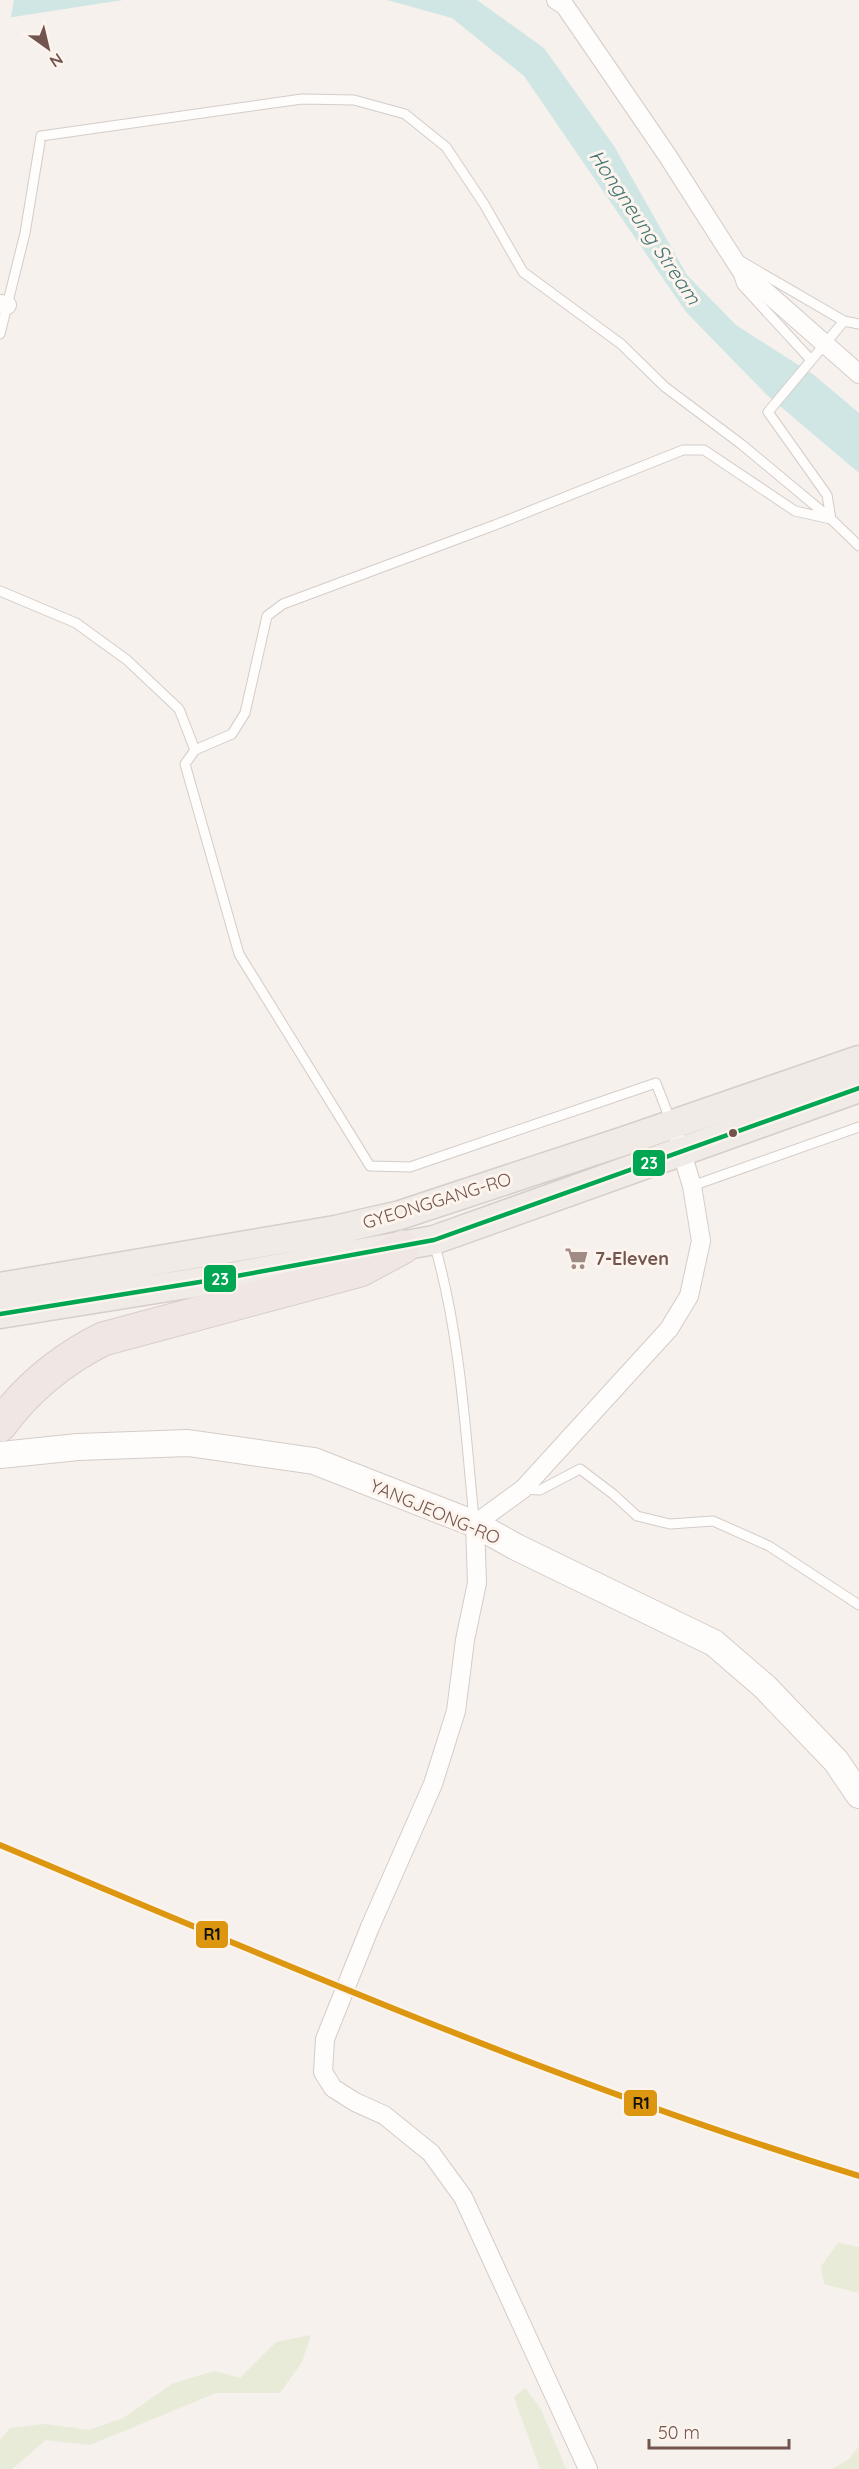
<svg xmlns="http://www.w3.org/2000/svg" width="859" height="2469" font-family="Quicksand,sans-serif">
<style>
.green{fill:#e7ebd8}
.water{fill:#cfe6e4}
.pier{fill:#f6f1ec}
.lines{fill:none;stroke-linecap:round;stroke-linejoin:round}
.lane-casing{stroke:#d4ccc9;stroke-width:11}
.street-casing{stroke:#d4ccc9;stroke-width:20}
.secondary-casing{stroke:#d5ccc8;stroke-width:28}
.primary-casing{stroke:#d7ceca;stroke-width:31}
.highway-casing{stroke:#d7ceca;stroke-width:35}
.lane{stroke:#fefdfc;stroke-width:9}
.street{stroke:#fefdfc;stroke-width:18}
.secondary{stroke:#fefdfc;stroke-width:26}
.primary{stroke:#f1ebe7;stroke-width:28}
.highway{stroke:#f0e7e5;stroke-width:33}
.bus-1-casing{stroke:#fdf4ee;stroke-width:9}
.bus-1{stroke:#00a651;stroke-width:4.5}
.rail-1-casing{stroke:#fdf4ee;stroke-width:10}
.rail-1{stroke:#dc9610;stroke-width:6}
.bus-dot{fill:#72554e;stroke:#fdf4ee;stroke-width:2}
.labels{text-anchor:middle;stroke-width:6;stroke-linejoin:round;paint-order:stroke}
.street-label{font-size:18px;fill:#72554e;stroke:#fdf4ee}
.poi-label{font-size:18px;font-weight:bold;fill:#72554e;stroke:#fdf4ee;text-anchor:start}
.water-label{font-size:20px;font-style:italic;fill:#447575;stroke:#fdf4ee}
.line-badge{stroke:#fdf4ee;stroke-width:2}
.badge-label{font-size:16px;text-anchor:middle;font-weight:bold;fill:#fff}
.pale-badge-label{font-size:16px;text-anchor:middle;font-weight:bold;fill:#111}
</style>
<rect width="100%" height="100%" fill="#f6f1ec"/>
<path class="green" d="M838,2243L859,2247V2293L824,2284L821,2266Z
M311,2335L302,2362L280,2393H216L90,2445L46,2440L12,2469H0V2440L10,2428L44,2424L89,2430L123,2418L172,2384L214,2371L240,2378L276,2342Z
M525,2388L541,2409L566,2469H540L514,2397Z
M859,2446V2469H833L849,2459Z"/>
<path class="water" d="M0,0H123L0,19Z
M387,0H477L544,48L614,146L687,275L736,325L814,375L859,413V473L767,395L686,312L524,76L452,18Z"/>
<path class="pier" d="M0,0H14L10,21L0,22Z"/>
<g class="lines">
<defs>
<path id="lane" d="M739,260L844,321L859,324
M737,271L742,285L811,360
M844,321L768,412L827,495L831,519L859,546
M0,334L25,233L41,136L302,99L354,100L405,114L446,147L484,204L523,272L621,344L665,387L741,444L830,518
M0,591L76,623L127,660L179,709L195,750
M671,1122L656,1083L410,1167L370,1166L239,954L185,764L195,750L232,734L245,713L267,616L283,604L495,525L683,450H704L795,511L831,519
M692,1186L859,1127
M434,1243C460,1332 465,1427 474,1519
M523,1489L540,1490L580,1469L613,1494L637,1516L670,1524L713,1521L769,1546L859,1605"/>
<path id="street" d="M556,0L565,6L667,155L740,269L859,374
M0,304L7,305
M588,2469L463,2197L431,2153L384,2115L355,2102L333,2088L323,2072L325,2039L370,1927L433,1784L456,1711L465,1640L477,1583L475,1524L523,1489L669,1329L689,1296L701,1241L692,1186L679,1143"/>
<path id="secondary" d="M0,1455L78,1447L188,1443L314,1461L475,1524L516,1547L714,1643L765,1687L836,1761L859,1795"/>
<path id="primary" d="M0,1287L335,1230L400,1215L627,1140L859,1060
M0,1314L231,1277L434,1240L859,1088"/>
<path id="highway" d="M0,1425C28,1387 61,1360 103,1339L360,1270L403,1247"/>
</defs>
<use href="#lane" class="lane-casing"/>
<use href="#street" class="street-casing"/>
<use href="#secondary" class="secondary-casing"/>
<use href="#primary" class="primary-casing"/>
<use href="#highway" class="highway-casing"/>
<use href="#lane" class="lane"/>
<use href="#street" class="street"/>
<use href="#secondary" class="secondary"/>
<use href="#primary" class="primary"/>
<use href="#highway" class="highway"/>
<defs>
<path id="bus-1" d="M0,1314L231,1277L434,1240L859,1088"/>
</defs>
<use href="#bus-1" class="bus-1-casing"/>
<use href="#bus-1" class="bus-1"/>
<defs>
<path id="rail-1" d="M0,1845C283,1964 565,2086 859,2176"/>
</defs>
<use href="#rail-1" class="rail-1-casing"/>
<use href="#rail-1" class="rail-1"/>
</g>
<defs>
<symbol id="supermarket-bare" viewBox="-9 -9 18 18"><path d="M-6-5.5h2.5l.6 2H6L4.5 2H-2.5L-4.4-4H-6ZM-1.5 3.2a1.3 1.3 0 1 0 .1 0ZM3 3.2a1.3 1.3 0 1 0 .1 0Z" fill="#a08c85" stroke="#fdf4ee" stroke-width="2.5" paint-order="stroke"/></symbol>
</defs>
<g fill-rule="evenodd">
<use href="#supermarket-bare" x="560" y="1242" width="33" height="33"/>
</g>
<circle class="bus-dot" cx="733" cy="1133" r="5"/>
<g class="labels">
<g class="street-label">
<text transform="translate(437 1201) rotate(-17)" y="6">GYEONGGANG-RO</text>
<text transform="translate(435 1512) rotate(23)" y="6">YANGJEONG-RO</text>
</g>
<g class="poi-label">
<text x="595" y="1265">7-Eleven</text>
</g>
<g class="water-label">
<text transform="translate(645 227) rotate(56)" y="7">Hongneung Stream</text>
</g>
</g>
<g class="line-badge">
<rect x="632" y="1149" width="34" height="28" rx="6" fill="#00a651"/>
<rect x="203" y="1264" width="34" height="29" rx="6" fill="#00a651"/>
<rect x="195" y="1920" width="34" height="29" rx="6" fill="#dc9610"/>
<rect x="623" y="2089" width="35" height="28" rx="6" fill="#dc9610"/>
</g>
<g class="badge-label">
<text x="649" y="1169">23</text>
<text x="220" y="1285">23</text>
</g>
<g class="pale-badge-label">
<text x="212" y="1940">R1</text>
<text x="641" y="2109">R1</text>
</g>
<g transform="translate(48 48) rotate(146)" stroke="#fdf4ee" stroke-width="4.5" paint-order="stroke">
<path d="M0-4.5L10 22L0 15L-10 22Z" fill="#72554e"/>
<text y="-9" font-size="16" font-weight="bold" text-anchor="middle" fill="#72554e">N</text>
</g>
<path d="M649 2439v9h140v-9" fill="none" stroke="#72554e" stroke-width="3"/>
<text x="658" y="2439" font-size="18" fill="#72554e" stroke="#fdf4ee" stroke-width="4.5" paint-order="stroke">50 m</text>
</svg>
